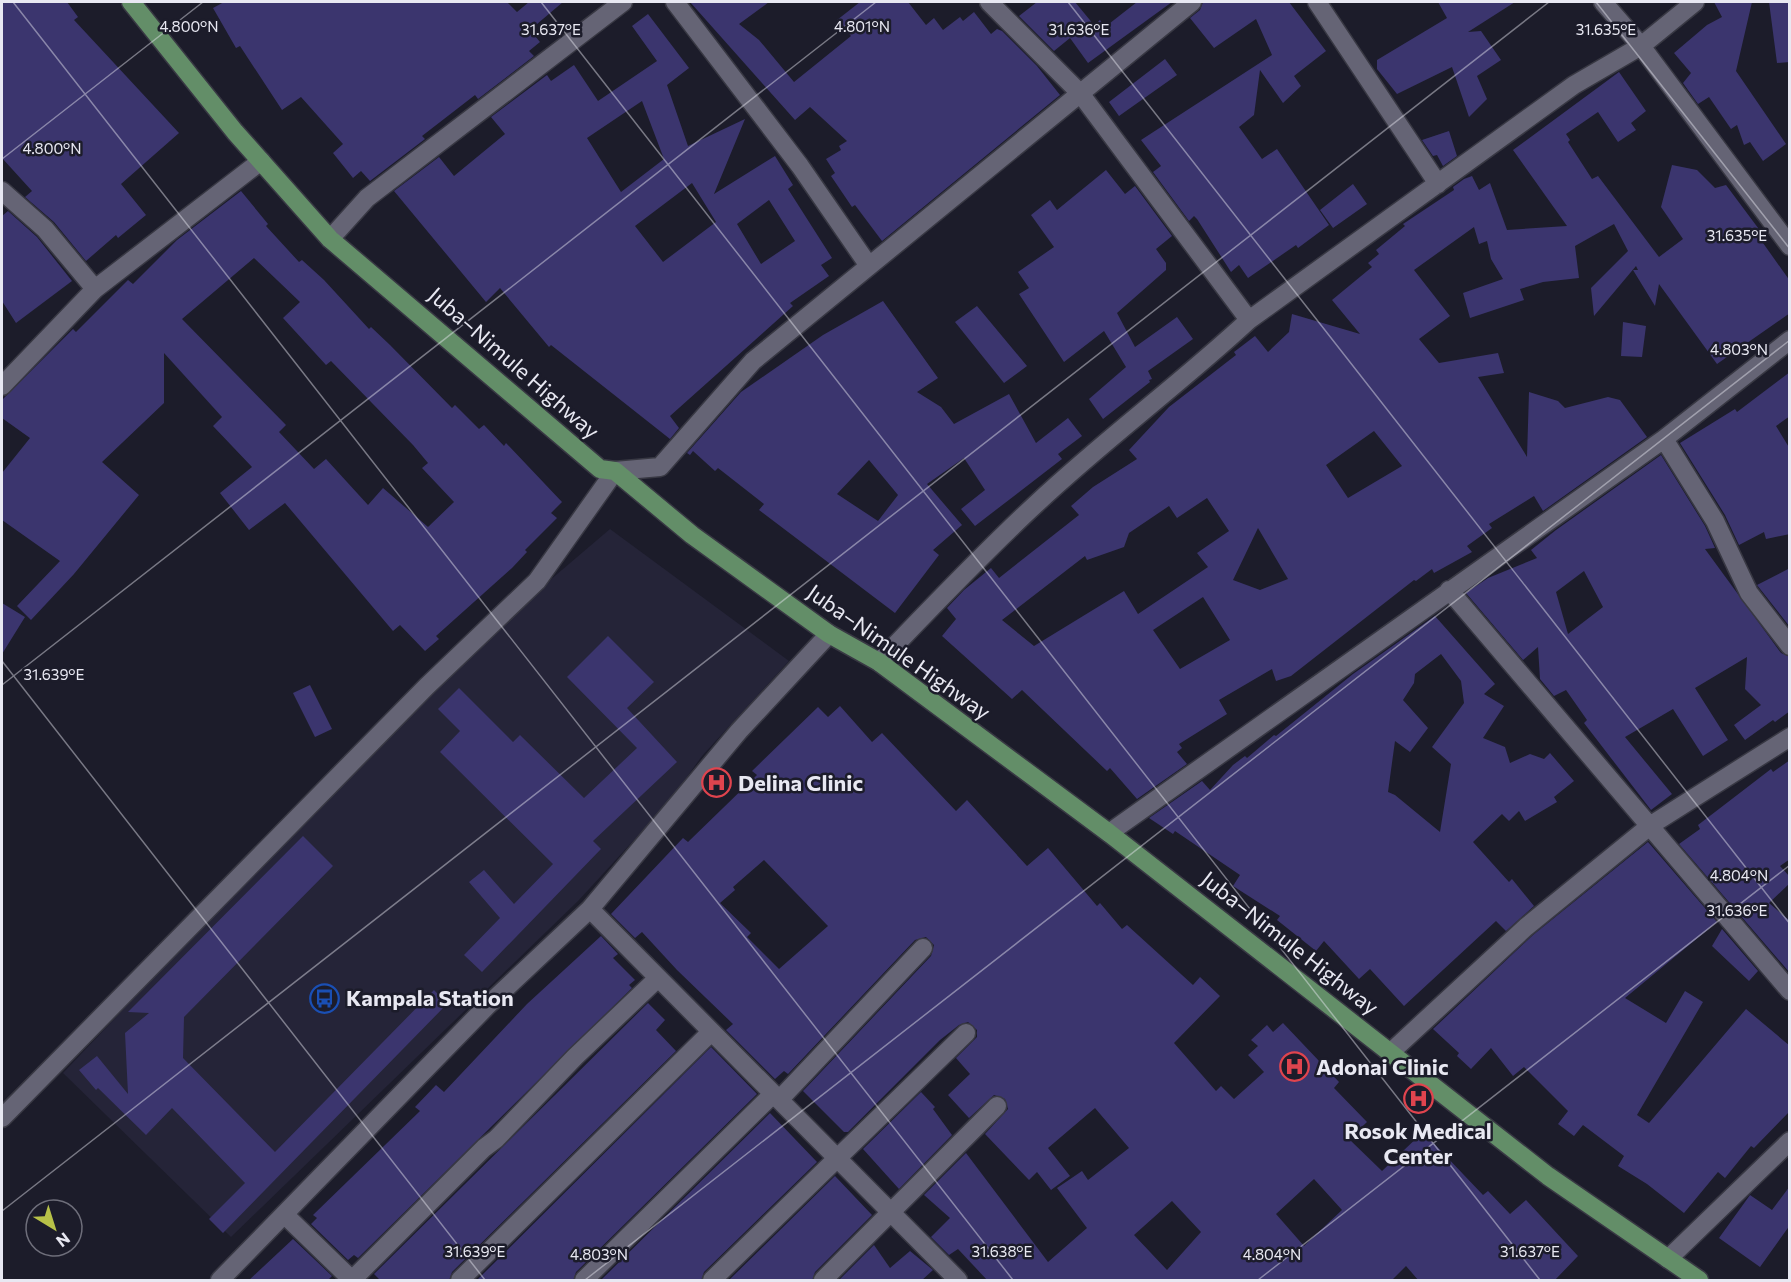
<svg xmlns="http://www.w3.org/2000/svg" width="1791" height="1282" font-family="Commissioner,sans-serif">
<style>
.built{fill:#252438}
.building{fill:#3b356e;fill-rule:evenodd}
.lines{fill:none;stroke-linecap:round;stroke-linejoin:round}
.minor-casing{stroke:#383843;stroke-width:21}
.major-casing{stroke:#383843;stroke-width:21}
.minor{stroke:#656475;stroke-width:18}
.major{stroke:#638e68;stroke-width:18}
.ticks{fill:none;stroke:#e8e8f2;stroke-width:1.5;stroke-opacity:0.45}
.labels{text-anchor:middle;stroke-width:5;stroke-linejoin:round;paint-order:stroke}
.street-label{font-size:22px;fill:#e8e8f2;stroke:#1c1c2a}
.poi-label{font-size:22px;font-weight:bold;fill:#e8e8f2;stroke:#1c1c2a;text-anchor:start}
.ticks-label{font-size:15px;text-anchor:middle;fill:#e8e8f2;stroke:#1c1c2a;stroke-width:5;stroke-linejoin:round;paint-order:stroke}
</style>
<rect width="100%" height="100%" fill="#1c1c2a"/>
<path class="built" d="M610,529L789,661L702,756L669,802L578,901L231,1237L63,1073L323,799L549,581Z"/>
<path class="building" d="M2,2H67L78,17L74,20L179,133L121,184L146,215L118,238L116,235L86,261L54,222L25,197L32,191L2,158Z
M224,2H507L517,12L529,2H563L530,30L540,42L529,51L534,56L478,99L475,95L422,136L425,139L370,181L361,171L353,178L333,153L343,144L301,97L282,110L240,46L236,48L213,8Z
M690,2H769L739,24L759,40L794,82L851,36L837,20L860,2H908L926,25L934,18L943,30L960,17L963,21L974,12L991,34L997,29L1002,31L1037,66L1060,95L882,241L855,205L852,207L831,176L835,173L826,159L841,150L839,146L847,141L810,107L795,120Z
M1037,2H1075L1094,25L1100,20L1105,27L1137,2H1172L1088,63L1070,38L1054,51L1019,16Z
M1203,2H1289L1326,51L1294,76L1301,86L1283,103L1260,70L1254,115L1239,127L1262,159L1277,149L1329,225L1298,248L1296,245L1248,278L1239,265L1231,272L1197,219L1194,216L1189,221L1153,172L1161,166L1141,140L1272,55L1256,19L1214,48L1190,18L1200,10Z
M1438,2H1515L1468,32L1481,31L1501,60L1477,76L1487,99L1469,117L1452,67L1397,94L1377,69V60L1447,18Z
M1714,2H1752L1736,71L1786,144L1763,161L1750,142L1744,145L1737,125L1731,129L1709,97L1698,104L1683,83L1691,73L1674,53L1707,25L1722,17Z
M1769,2H1790V62L1777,63Z
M648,14L689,68L667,85L688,146L745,119L714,194L775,156L793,185L788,189L832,258L821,265L829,276L790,303L793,306L670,416L679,428L670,439L551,345L549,347L500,288L486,302L394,191L439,157L454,176L505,134L491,117L547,75L551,81L574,65L598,101L657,61L632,26ZM642,101L664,159L621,192L587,138ZM692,183L716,222L663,262L635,226ZM769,200L795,241L761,264L737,224Z
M1165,59L1177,75L1119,116L1109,102Z
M1619,72L1646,111L1631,123L1636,130L1618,142L1598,112L1566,134L1570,140L1568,142L1592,179L1598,176L1659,257L1683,239L1661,207L1672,165L1697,170L1715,188L1726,185L1767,240L1763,243L1790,281V313L1717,364L1659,284L1655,306L1633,270H1638L1636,266L1594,316L1591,288L1628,251L1614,224L1575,246L1579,278L1543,282L1520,289L1524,300L1470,318L1463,293L1503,279L1491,259L1487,241L1479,244L1474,227L1414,270L1450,316L1419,339L1439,363L1498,353L1504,373L1478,377L1527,457L1529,392L1558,401L1565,408L1608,397L1620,400L1647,437L1543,511L1534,496L1489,524L1492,528L1467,546L1472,552L1434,573L1432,569L1416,581L1414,580L1291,676L1276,681L1272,669L1219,700L1227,714L1179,744L1182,748L1177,752L1187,764L1137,799L1110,768L1107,771L1022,690L1012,699L942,636L956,619L947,608L964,590L991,568L999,578L1079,515L1071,506L1093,487L1137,459L1129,450L1169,407L1236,355L1234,352L1255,336L1268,352L1289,332L1292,314L1360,334L1332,300L1372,267L1368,263L1379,254L1376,250L1405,226L1403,224L1454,190L1453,187L1464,179L1472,176L1479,190L1490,183L1507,230L1567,226L1513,150ZM1374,431L1402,466L1348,498L1326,465ZM1207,498L1229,531L1197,553L1208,567L1138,614L1124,591L1034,646L1002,620L1085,556L1087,560L1124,547L1129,533L1169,506L1177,518ZM1258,528L1288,579L1260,590L1233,580ZM1203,597L1230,640L1180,669L1153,630Z
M1449,131L1457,156L1443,166L1437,155L1433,156L1422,140Z
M1106,170L1125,194L1135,186L1172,236L1156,249L1166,263V270L1117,313L1135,347L1177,317L1193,339L1148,371L1152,379L1149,380L1150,382L1103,419L1089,399L1126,367L1104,331L1064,362L1019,294L1029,288L1018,272L1054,247L1031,215L1050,200L1057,210Z
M1353,184L1367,204L1333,228L1320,210Z
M241,191L268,224L266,226L299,262L302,260L324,280L369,329L371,327L390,345L452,408L455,405L479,429L484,425L504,446L506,443L562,502L551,513L557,518L525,550L527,552L512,568L436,636L439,639L425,651L400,625L393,631L285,503L249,530L220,493L252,467L213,426L222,417L164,353V403L102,462L139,495L74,574L31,620L17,606L60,561L2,520V473L30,438L2,418V400L73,329L76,332L128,280L133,284L177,240ZM254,258L300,302L283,318L326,365L331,361L413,445L428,463L422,468L454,502L428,527L383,488L368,505L326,459L314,469L279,432L286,425L182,319Z
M8,211L37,237L72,281L16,323L2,301V216Z
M883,301L938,378L917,392L941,407L954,424L1009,394L1036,443L1068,418L1082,436L1058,454L1062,459L975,526L961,509L985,490L964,458L927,484L962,525L933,550L939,555L895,613L759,510L764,504L718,468L715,471L693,451L690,455L687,453L741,392L823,335ZM869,460L898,495L878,521L837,494Z
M977,306L1027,366L1004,383L955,322Z
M1623,322L1646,326L1642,357L1621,356Z
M1790,372V416L1776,426L1790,449V534L1766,539L1764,532L1739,545L1725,515L1680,443L1735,409L1737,412Z
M1661,455L1705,526L1715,548L1705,549L1781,653L1790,657V711L1775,722L1773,720L1745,740L1734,725L1761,705L1745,689L1747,657L1695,688L1728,740L1703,756L1673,709L1625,737L1672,794L1651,810L1584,723L1587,720L1566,690L1554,696L1540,679L1538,647L1523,660L1466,593L1488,578L1537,558L1531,550L1556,530ZM1584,571L1603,607L1568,634L1556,592Z
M1790,568V627L1757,585Z
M2,603L25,617L2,654Z
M1435,616L1495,684L1484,694L1504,706L1483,738L1505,747L1510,763L1530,754L1544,759L1550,753L1574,781L1554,797L1557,802L1525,821L1519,811L1509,821L1502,814L1473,842L1509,882L1512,879L1534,906L1506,931L1496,921L1404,1006L1370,969L1359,979L1324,941L1316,951L1277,920L1280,916L1233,886L1240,875L1175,831L1173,834L1149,818L1202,781L1210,790L1233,765L1245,756L1247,758L1274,735L1276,736L1353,674ZM1441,654L1461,681L1464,703L1432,747L1451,764L1440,832L1395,795L1388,792L1395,741L1410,752L1428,728L1403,700L1414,683L1415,674Z
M608,636L654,682L627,708L677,762L593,841L601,849L482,972L464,955L500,918L469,882L484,870L514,904L553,864L440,752L460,731L438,709L459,688L513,742L520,735L584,798L637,748L567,677Z
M310,685L332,729L315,737L293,693Z
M840,706L872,742L882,733L956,811L967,800L1027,866L1048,848L1097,906L1100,903L1122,929L1127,925L1193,985L1200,977L1220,996L1174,1043L1216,1091L1221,1086L1234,1099L1264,1072L1248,1055L1258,1046L1251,1040L1267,1025L1273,1032L1283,1023L1339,1082L1334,1088L1367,1122L1349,1139L1382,1171L1423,1132L1483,1195L1488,1191L1510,1214L1526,1200L1578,1256L1554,1281H1419L1406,1266L1391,1281H988L958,1249L949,1255L931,1237L950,1218L924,1195L966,1153L1048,1262L1087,1228L1057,1188L1082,1171L1088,1180L1129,1148L1095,1108L1048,1148L1070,1176L1051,1190L1037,1172L1029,1180L985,1134L1008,1109L1005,1099L994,1095L969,1118L948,1095L970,1074L956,1058L977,1037V1030L968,1022L959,1025L940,1040L848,1132H844L803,1091L931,956L934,945L926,937L915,940L788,1074L784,1071L775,1079L726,1030L733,1024L677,970L642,932L635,938L611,914L683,838L688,842L757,775L752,771L818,707L828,717ZM764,860L828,926L779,969L747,937L751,933L720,903L735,890L733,887ZM1314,1179L1342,1210L1304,1246L1276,1214ZM1172,1201L1201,1232L1167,1270L1134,1235Z
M1790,760V859L1780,866L1790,877V883L1769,903L1790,921V973L1679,844L1700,829L1698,825L1715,812L1771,769L1773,772Z
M303,836L333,866L184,1017L183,1058L275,1152L434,990L447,1004L223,1233L209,1219L245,1183L172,1108L146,1135L98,1088L96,1090L79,1070L97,1056L128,1094L125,1033L149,1013L128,1012Z
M1648,842L1717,922L1625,998L1666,1023L1685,991L1703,1002L1637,1115L1649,1123L1746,1009L1790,1046V1111L1754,1148L1751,1146L1725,1178L1718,1172L1684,1213L1647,1184L1618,1166L1624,1156L1583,1125L1574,1136L1558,1124L1568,1111L1524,1067L1513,1076L1491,1048L1471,1069L1457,1056L1459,1053L1433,1029L1533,935Z
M1722,929L1758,971L1749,981L1712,946Z
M601,936L618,954L613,958L635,980L629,985L632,988L358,1258L354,1255L348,1260L311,1224L317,1218L313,1215L420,1111L415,1107L436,1085L444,1092L527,1004Z
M648,1003L665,1020L656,1030L676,1051L452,1272L449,1281H381L374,1274Z
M711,1047L757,1094L576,1272L573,1281H476Z
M921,1092L935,1107L933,1109L952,1135L899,1189L863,1149Z
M770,1113L817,1162L704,1272L701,1281H600Z
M835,1176L872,1215L815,1272L812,1281H728Z
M1790,1186V1225L1760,1267L1719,1238L1750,1195L1772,1210Z
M293,1239L332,1276L327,1281H248Z
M874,1245L890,1268L910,1251L933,1270L921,1281H838Z"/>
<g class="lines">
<defs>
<path id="minor" d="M675,2L800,166L869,266
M989,2L1080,93L1249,320
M1317,2L1438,184
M1603,2L1641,46L1790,246
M2,191L45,229L95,289L261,161
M330,239L367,198L623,2
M2,386L95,289
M1664,439L1715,521L1749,593L1790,646
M1449,590L1790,991
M879,662C930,609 981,555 1036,504C1104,440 1180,384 1249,320L1574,85L1641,46L1695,2
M1109,833L1664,439L1790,340
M590,909L958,1280
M1391,1052L1526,927L1651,825L1790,737
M779,1100L923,948
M2,1118L427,686L537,581L615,471L660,467L753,361L1192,2
M286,1216L352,1280
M1668,1259L1790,1141
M220,1280L488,1005L590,909L739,731L829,634
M352,1280L484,1148L496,1139L575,1057L658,978
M460,1280L711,1032
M584,1280L773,1094
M712,1280L966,1033
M823,1280L997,1106"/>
<path id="major" d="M131,2L235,132L330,239L600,469L615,471L692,535L829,634L879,662L1109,833L1548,1176L1699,1280"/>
</defs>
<use href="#minor" class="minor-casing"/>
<use href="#major" class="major-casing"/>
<use href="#minor" class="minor"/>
<use href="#major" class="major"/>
</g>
<path class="ticks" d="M13,2L1013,1280M541,2L1540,1280M1068,2L1790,924M1596,2L1790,249M2,159L203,2M2,661L485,1280M2,685L876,2M2,1211L1549,2M585,1280L1790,340M1258,1280L1790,865"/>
<defs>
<symbol id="hospital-ring" viewBox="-11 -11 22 22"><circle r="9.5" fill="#1c1c2a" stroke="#e0444e" stroke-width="1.5"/><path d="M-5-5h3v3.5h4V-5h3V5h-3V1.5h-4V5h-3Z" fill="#e0444e"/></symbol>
<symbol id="bus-ring" viewBox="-11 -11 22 22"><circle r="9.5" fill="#1c1c2a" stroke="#1a4fb4" stroke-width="1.5"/><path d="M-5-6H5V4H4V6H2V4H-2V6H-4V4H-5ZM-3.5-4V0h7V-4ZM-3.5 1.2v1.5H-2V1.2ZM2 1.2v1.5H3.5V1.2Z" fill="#1a4fb4"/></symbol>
</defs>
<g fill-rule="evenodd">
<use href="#hospital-ring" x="700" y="766" width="33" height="33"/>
<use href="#bus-ring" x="308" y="982" width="33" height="33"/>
<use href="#hospital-ring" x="1278" y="1050" width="33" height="33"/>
<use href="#hospital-ring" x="1402" y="1082" width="33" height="33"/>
</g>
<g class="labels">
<g class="street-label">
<text transform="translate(514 363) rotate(41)" y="8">Juba–Nimule Highway</text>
<text transform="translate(899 652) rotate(35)" y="8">Juba–Nimule Highway</text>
<text transform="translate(1290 943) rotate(38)" y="8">Juba–Nimule Highway</text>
</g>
<g class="poi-label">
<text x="738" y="791">Delina Clinic</text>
<text x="346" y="1006">Kampala Station</text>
<text x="1316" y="1075">Adonai Clinic</text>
<text x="1418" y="1139" text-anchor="middle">Rosok Medical<tspan x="1418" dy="25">Center</tspan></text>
</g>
</g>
<g class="ticks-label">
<text x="189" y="32">4.800°N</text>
<text x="862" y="32">4.801°N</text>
<text x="551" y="35">31.637°E</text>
<text x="1079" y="35">31.636°E</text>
<text x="1606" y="35">31.635°E</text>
<text x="52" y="154">4.800°N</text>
<text x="1737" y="241">31.635°E</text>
<text x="1739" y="355">4.803°N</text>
<text x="54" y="680">31.639°E</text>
<text x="1739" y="881">4.804°N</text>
<text x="1737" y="916">31.636°E</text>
<text x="475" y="1257">31.639°E</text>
<text x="1002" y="1257">31.638°E</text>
<text x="1530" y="1257">31.637°E</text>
<text x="599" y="1260">4.803°N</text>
<text x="1272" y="1260">4.804°N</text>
</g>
<rect width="1791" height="1282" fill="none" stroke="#e8e8f2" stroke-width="6"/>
<g transform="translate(54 1228) rotate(142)"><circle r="28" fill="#1c1c2a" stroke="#6e6e7a" stroke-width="1.5"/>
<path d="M0-4.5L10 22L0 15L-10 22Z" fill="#b7c148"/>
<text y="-9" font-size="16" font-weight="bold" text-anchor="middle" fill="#e8e8f2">N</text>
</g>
</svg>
